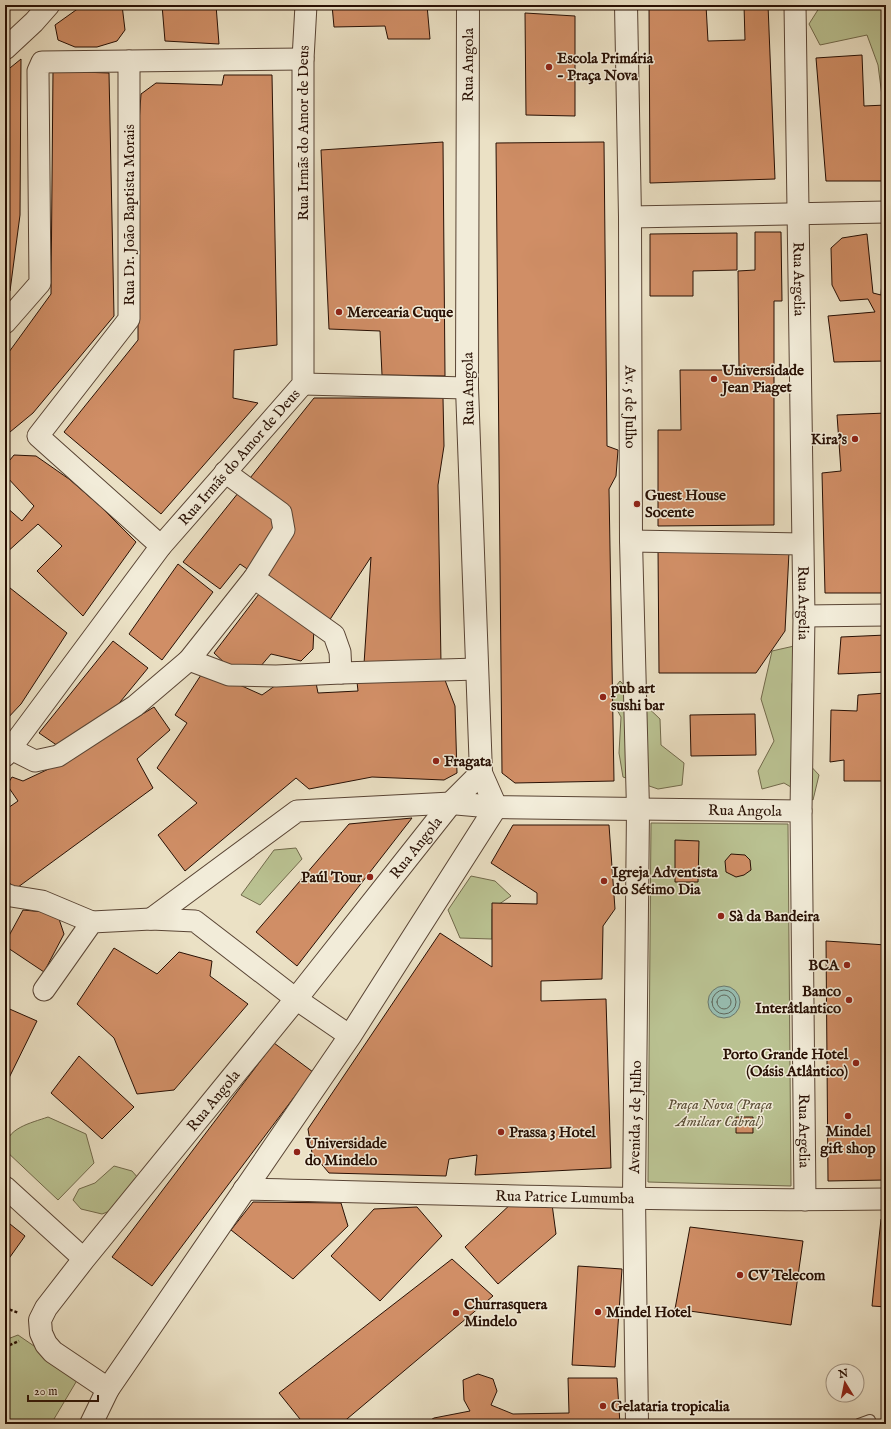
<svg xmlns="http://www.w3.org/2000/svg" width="891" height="1429" font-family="'IM FELL English',serif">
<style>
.green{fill:#bac292;stroke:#71694b}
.water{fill:#98beb2;stroke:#6b786c}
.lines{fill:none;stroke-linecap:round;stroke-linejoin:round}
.shore{stroke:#60675b;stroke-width:1}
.building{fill:#d08e66;stroke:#281004}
.service-casing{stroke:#594434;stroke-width:12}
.minor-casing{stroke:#594434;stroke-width:23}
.tertiary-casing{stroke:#594434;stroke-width:24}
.path{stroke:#281004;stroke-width:2.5;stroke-dasharray:3 2;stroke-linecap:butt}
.service{stroke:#f2ecd9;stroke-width:10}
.minor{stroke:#f2ecd9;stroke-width:21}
.tertiary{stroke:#f2ecd9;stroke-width:22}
.poi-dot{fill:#8f2418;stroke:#f2ecd9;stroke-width:1.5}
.labels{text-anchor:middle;stroke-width:3;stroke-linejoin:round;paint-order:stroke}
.poi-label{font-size:15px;font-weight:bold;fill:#281004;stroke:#f2ecd9;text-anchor:start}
.street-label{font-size:15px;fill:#281004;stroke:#f2ecd9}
.park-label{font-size:15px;font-style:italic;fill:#5b4e36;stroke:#f2ecd9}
</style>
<rect width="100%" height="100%" fill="#ebe1c5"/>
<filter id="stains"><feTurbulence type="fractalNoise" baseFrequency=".005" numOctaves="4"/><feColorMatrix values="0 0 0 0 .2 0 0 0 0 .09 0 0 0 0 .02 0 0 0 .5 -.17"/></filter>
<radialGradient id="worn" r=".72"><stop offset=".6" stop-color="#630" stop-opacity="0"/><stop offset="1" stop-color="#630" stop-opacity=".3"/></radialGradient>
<path class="green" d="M821,5H886V96H882L878,65L867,35L820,45L809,24Z
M803,644L792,684L793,747L819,775L813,800L784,783L762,789L758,771L774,741L761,699L772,651Z
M620,681L660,719L661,745L684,763L682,785L658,789L623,777L619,753L621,717L609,695Z
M651,823L788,824L791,1186L648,1182Z
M296,848L302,859L260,905L241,895L274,850Z
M471,876L495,881L511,896L492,909V939L460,938L448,910Z
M48,1117L86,1134L94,1163L58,1200L5,1150C5,1128 31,1123 48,1117Z
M114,1166L132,1171L139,1179L110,1211L102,1214L81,1209L73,1200L79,1189L95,1183Z
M18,1335L79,1377L51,1424H9L5,1422V1340Z"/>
<path class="water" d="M708 1002a16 16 0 1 1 32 0a16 16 0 1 1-32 0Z"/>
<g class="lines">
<path class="shore" d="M712 1002a12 12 0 1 1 24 0a12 12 0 1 1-24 0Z
M717 1002a7 7 0 1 1 14 0a7 7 0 1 1-14 0Z"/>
</g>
<path class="building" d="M83,5H122L125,30L117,41L97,47H75L58,40L55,25Z
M162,5H216L219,44L165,41Z
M332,5H427L430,39H388L385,26L334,27Z
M649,5H706L708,41L745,40L744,5H768L775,179L650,183Z
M525,13L575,16V116L526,115Z
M862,55L864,106L886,105V181H826L816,58Z
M21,59L20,215L10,291L5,295V72Z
M53,71L109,73L114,316L33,413L10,432L5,434V354L9,352L51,294Z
M224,75H272L277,345L234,350L233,398L258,403L161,514L64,432L138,340V137L141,94L156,83L222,85Z
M443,142L445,376L382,375L380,331L329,329L321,150Z
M604,142L607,446L618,450L616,476L609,489L614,781L515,783L502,773L496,143Z
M755,232H781L782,301H774V525L658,526V430H681L680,370H739L738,271L755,270Z
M737,233V270L693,271V296H650V234Z
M867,234L873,293L881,295L883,267H886V361L834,362L828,316L875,312L868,299L840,301L832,285L831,248L842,238Z
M314,398H443L444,446L438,485L441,663L364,664L371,557L327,624L240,564L220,589L183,562Z
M886,413V593H825L822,473L841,471L837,415Z
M14,455L36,456L69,479L100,506L136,542L83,616L37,571L62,546L38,524L5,554V506L22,521L34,506L5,475V466Z
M658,549L789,552L785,631L756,673H659Z
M178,564L213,592L162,660L129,634Z
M5,584L67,633L21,704L5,721Z
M262,590L314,627L313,649L301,661L271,654L260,667L227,665L214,653Z
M886,635V672L838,674L841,637Z
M113,641L148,668L116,707L58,746L39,733Z
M201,675L233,682L262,695L286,678H315L318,693L358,691L357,682L443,675L455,706L457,773L444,780L372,777L309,789L296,778L185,871L158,835L197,803L157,768L187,723L175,715Z
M886,693V781H844V760L830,762L831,710L857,711L858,695Z
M154,707L170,730L137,759L153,788L14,890L5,875V810L18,801L7,785L12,777L23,781L70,759Z
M755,714L756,755L691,756L690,715Z
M412,818L297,966L256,932L349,824Z
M513,825H609L615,909L603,926L602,979L541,981V1001L606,999L611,1168L475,1175L477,1155L449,1159L446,1176L329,1173L312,1153L308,1129L440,933L492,967V903L537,904V893L491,863Z
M675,840L699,841L698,882H675Z
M731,854L745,855L750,860L751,870L744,875L736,877L726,872L725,861Z
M23,910L44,912L59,919L64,934L44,972L5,946V943Z
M826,941L886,945V1180L828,1181Z
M114,948L157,974L179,952L212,961L210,976L248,1004L174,1090L137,1094L114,1038L77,1004Z
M5,1007L37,1021L5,1086Z
M274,1043L313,1072L152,1286L112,1257Z
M79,1056L134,1107L102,1139L51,1093Z
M736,1117H753V1133H736Z
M514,1201L552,1204L556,1234L498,1284L465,1247Z
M253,1202L341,1203L348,1226L293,1279L231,1230Z
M417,1207L442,1236L380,1301L331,1256L374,1209Z
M881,1219H886V1307L872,1306Z
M5,1220L25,1236L5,1264Z
M690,1227L803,1241L791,1325L675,1309Z
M452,1259L493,1296L341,1424H304L279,1393Z
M578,1266L622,1269L615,1367L572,1365Z
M478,1374L493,1379L497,1391L491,1405L513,1414L569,1413L568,1378H617L620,1424H424L434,1418L470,1411L464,1400L463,1380Z"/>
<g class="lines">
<defs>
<path id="service" d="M859,1424L870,1420"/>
<g id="minor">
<path id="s1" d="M795,5L804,616L801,811L805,1200"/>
<path d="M5,49L34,22L49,5"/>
<path d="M129,61V319L38,436L161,546"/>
<path d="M630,217L886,212"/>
<path d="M5,323L40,283L38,71L42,62L303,59"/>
<path d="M303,384L467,388"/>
<path d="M631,541L802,544"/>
<path d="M254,578L334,635L340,652L341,673"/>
<path d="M804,616L886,615"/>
<path d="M189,660L229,675L276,676L341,673L477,669"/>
<path d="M11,749L35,761L58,756L135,706L189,660L254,578L284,530L281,513L225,472"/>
<path id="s2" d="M5,756L161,546L303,384V59L306,5"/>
<path id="s3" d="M638,809L801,811"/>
<path d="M5,894L11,896L42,901L92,922"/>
<path d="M151,919L297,811L451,803"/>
<path d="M44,990L92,922L151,919L195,921L296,999L350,1036"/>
<path d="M5,1187L84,1259"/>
<path id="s4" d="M244,1189C458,1194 672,1202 886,1199"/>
</g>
<g id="tertiary">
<path id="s5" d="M626,5L630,217L631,541L638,809L634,1197L637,1424"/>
<path d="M451,803L496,807L638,809"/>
<path id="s6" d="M108,1389L53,1352L46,1344L41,1333L40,1320L46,1308L84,1259L296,999L451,803L481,773"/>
<path id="s7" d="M91,1424L108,1389L350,1036L496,807L481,773L467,388L468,5"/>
</g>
</defs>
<use href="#service" class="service-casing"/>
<use href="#minor" class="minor-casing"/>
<use href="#tertiary" class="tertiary-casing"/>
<path class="path" d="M5,1308L19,1313
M5,1347L19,1341"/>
<use href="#service" class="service"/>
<use href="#minor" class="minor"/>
<use href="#tertiary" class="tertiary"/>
</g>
<g class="poi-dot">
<circle cx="549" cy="67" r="4"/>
<circle cx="339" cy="312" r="4"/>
<circle cx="714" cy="379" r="4"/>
<circle cx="855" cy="439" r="4"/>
<circle cx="637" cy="504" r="4"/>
<circle cx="603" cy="697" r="4"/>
<circle cx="436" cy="761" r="4"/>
<circle cx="370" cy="877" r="4"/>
<circle cx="604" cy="881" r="4"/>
<circle cx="721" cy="916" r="4"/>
<circle cx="847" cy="965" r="4"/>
<circle cx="849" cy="1000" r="4"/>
<circle cx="856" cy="1063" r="4"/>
<circle cx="848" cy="1116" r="4"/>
<circle cx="501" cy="1132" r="4"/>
<circle cx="297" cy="1152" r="4"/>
<circle cx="740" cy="1275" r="4"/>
<circle cx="598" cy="1312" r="4"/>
<circle cx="456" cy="1313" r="4"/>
<circle cx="603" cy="1406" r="4"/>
</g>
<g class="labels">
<g class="poi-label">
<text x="557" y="63">Escola Primária<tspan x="557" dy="17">- Praça Nova</tspan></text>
<text x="347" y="317">Mercearia Cuque</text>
<text x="722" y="375">Universidade<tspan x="722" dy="17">Jean Piaget</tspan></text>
<text x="847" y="444" text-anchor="end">Kira's</text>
<text x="645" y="500">Guest House<tspan x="645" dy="17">Socente</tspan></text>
<text x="611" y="693">pub art<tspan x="611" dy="17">sushi bar</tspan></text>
<text x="444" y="766">Fragata</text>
<text x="612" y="877">Igreja Adventista<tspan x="612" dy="17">do Sétimo Dia</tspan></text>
<text x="362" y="882" text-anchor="end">Paúl Tour</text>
<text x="729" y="921">Sà da Bandeira</text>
<text x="839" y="970" text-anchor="end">BCA</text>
<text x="841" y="996" text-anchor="end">Banco<tspan x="841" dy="17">Interâtlantico</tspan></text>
<text x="848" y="1059" text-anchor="end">Porto Grande Hotel<tspan x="848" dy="17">(Oásis Atlântico)</tspan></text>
<text x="848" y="1136" text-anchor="middle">Mindel<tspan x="848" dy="17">gift shop</tspan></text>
<text x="509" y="1137">Prassa 3 Hotel</text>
<text x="305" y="1148">Universidade<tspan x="305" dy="17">do Mindelo</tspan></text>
<text x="748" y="1280">CV Telecom</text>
<text x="464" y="1309">Churrasquera<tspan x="464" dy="17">Mindelo</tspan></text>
<text x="606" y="1317">Mindel Hotel</text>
<text x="611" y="1411">Gelataria tropicalia</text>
</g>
<g class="street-label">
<text dy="5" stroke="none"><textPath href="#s7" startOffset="1484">Rua Angola</textPath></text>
<text dy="5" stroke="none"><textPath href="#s2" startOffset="728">Rua Irmãs do Amor de Deus</textPath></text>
<text transform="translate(129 215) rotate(-90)" y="5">Rua Dr. João Baptista Morais</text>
<text dy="5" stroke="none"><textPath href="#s1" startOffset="274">Rua Argelia</textPath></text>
<text transform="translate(468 389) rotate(-91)" y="5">Rua Angola</text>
<text dy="5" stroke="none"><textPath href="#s5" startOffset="402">Av. 5 de Julho</textPath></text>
<text dy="5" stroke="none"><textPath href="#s2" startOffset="380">Rua Irmãs do Amor de Deus</textPath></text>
<text dy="5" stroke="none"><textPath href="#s1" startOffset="598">Rua Argelia</textPath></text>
<text dy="5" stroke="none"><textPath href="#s3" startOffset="107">Rua Angola</textPath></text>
<text dy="5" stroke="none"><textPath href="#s6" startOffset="706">Rua Angola</textPath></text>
<text dy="5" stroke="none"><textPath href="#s6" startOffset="382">Rua Angola</textPath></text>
<text transform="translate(635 1117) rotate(-89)" y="5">Avenida 5 de Julho</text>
<text dy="5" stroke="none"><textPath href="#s1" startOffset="1126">Rua Argelia</textPath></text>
<text dy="5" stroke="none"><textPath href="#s4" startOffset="321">Rua Patrice Lumumba</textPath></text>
</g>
<g class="park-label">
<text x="720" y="1109">Praça Nova (Praça<tspan x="720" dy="17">Amilcar Cabral)</tspan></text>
</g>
</g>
<rect width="891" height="1429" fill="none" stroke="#ebe1c5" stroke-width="20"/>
<rect x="6" y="6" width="879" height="1417" fill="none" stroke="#281004" stroke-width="2"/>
<rect x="10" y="10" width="871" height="1409" fill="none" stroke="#281004"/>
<g transform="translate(845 1383) rotate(350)"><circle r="19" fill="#f2ecd9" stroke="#a19484"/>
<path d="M0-3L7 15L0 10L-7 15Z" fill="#8f2418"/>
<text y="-6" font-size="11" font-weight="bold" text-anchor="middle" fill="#281004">N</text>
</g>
<path d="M28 1395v6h70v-6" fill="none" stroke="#281004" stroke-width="2"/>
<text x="34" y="1395" font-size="12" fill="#281004" stroke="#f2ecd9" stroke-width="3" paint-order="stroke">20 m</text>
<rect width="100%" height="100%" filter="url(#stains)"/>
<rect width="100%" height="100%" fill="url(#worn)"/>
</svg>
